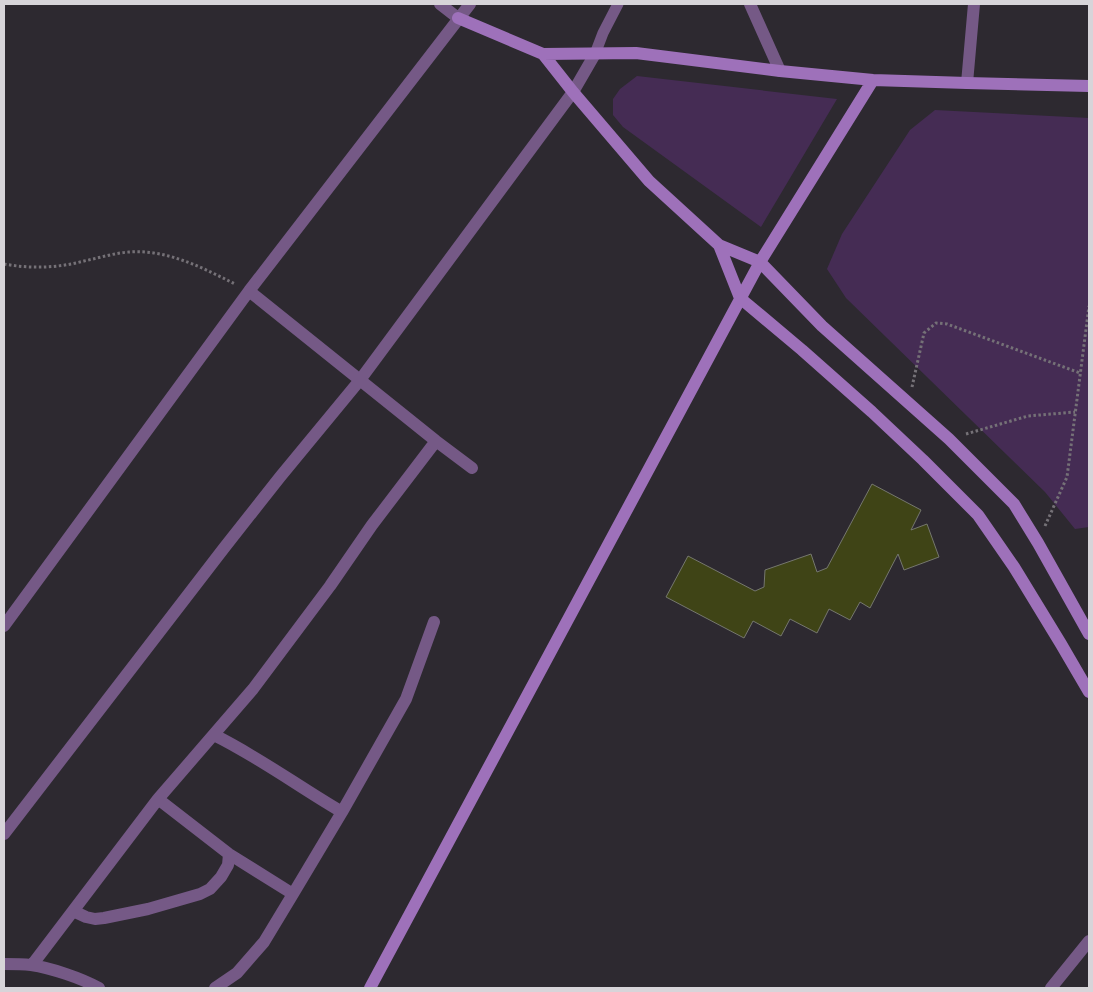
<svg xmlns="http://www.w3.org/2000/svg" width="1093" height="992" font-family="'Fira Sans Condensed',sans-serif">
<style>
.green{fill:#452c54}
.building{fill:#3f4416;stroke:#75776e}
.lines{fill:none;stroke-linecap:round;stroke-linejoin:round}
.path{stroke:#757177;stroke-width:3;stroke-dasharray:2.5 2.5;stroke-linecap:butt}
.lane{stroke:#755986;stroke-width:11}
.street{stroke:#755986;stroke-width:12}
.secondary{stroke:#9e71ba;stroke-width:12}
</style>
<rect width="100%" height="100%" fill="#2d2930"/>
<path class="green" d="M637,76L837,99L761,227L623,127L613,115V99L620,89Z
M935,110L1089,118V527L1075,529L1045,492L846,298L827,269L842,234L910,130Z"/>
<path class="building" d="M872,484L921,510L911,530L927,524L939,557L904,570L898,554L870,608L860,602L850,620L829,609L817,633L790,619L781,636L753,621L744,638L666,597L688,556L755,591L764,587L765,570L811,554L817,572L827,568Z"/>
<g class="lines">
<path class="path" d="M4,264C31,269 58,268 84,261C99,258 114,253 129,252C167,249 203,268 235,284
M912,387L924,333L936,323L947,324L1080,373
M966,434L1028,416L1075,412
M1045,526L1067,477L1089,306"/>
<path class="lane" d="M595,54L603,33L618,4"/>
<path class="street" d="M440,4L458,18
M750,4L780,71
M967,83L974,4
M249,291L436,441L472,468
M4,626L249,291L470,4
M214,735C259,757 299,787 342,812
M158,799L229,854L293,894
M4,834L224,548L280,477L360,380L573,92L595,54
M73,911L86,917L95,919L104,918L148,909L200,894L210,889L221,877L228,865L229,854
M4,964C13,964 22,964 31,965C51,968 81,978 99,988
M32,965L158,799L253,689L330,586L372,525L436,441
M215,988L237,973L264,942L293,894L342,812L406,699L434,622
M1051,988L1089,941"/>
<path class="secondary" d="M458,18L543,54L636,53L780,71L873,80L967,83L1089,86
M543,54L573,92L649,181L719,245L760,262L822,326L949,439L1014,504L1038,543L1089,634
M719,245L740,298L802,350L872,412L923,460L978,515L1014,567L1061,644L1089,692
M370,988L760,262L873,80"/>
</g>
<rect width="1093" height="992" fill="none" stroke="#d7d4d9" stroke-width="10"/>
</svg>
